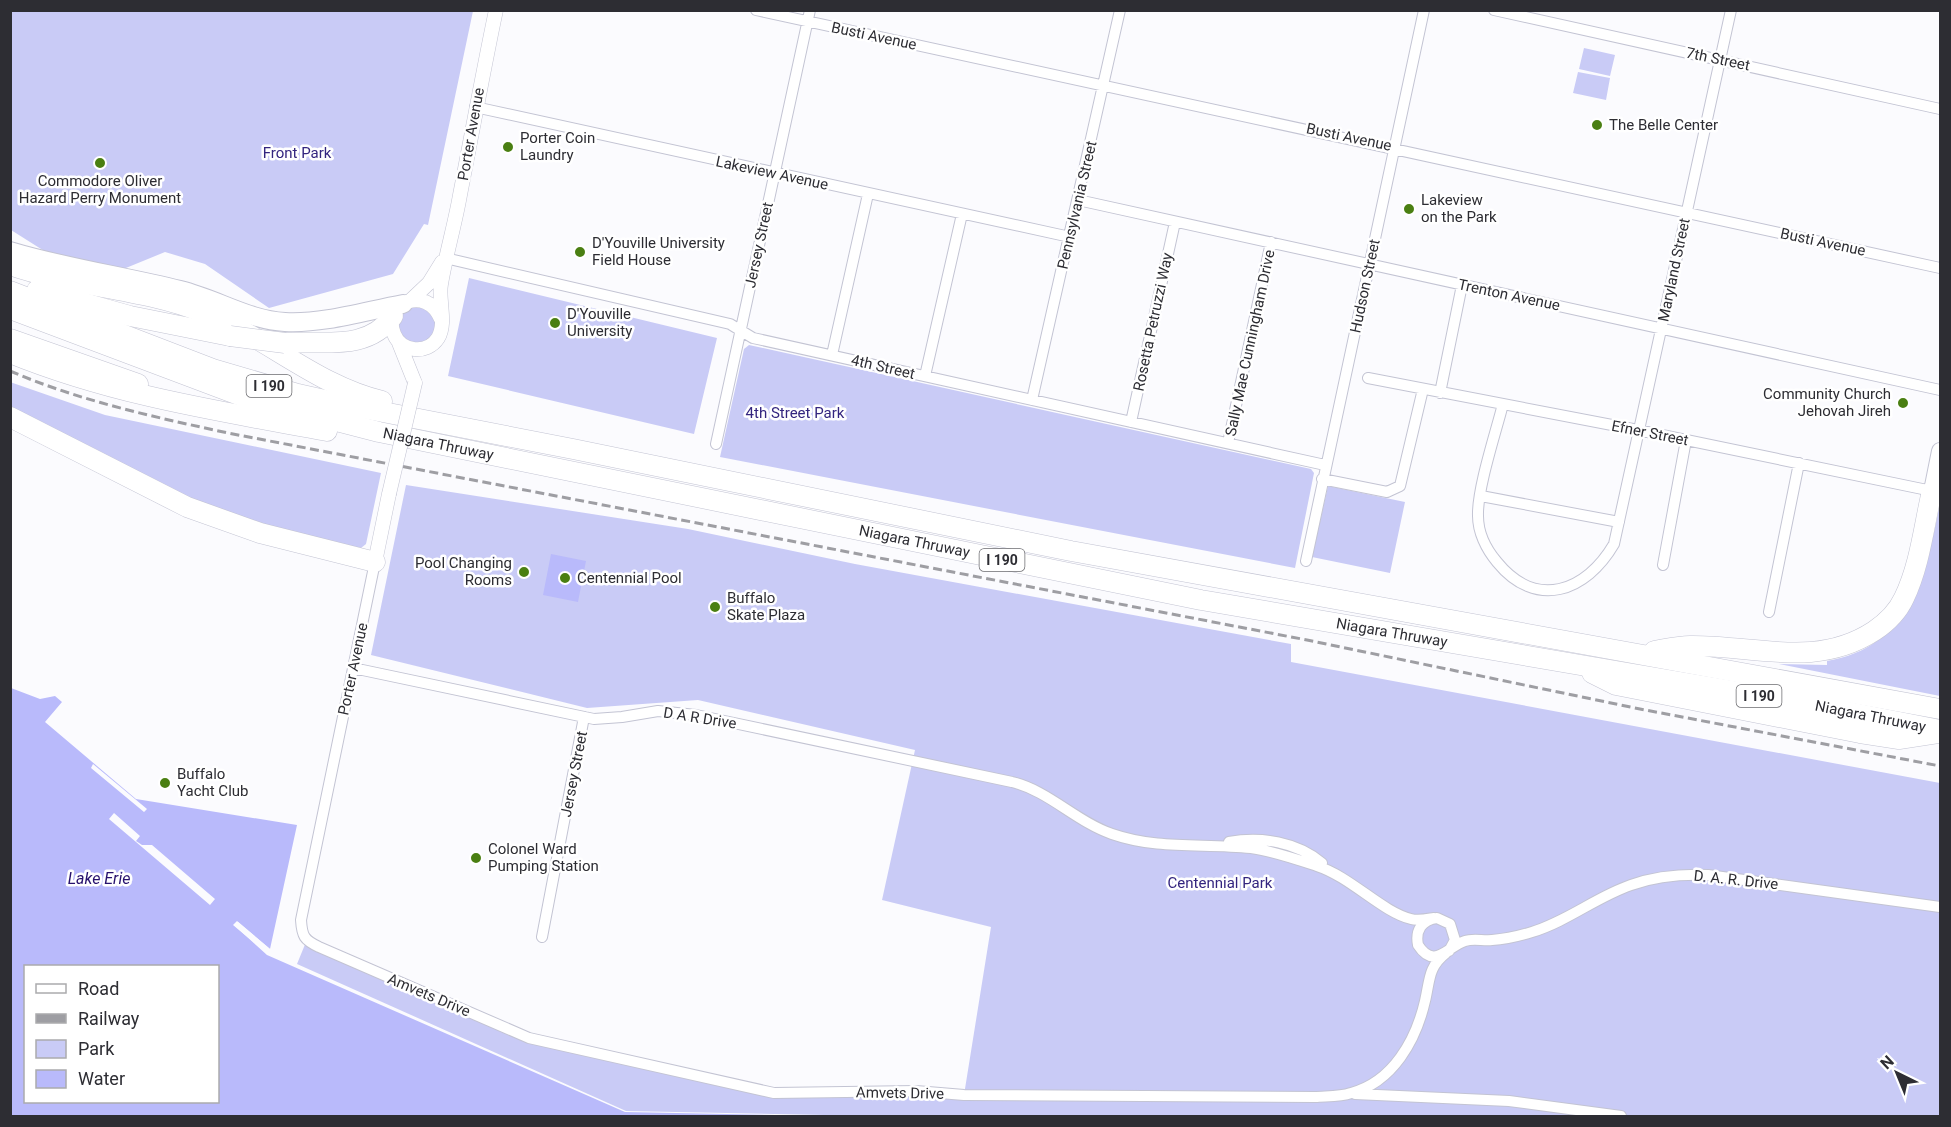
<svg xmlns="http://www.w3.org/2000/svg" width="1951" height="1127" font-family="Roboto,sans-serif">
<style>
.green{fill:#c9cbf6}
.water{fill:#b9bafb;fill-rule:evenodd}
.pier{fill:#fbfbfe}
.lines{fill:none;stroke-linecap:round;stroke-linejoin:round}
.minor-casing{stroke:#c3c4d3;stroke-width:12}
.tertiary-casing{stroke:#c3c4d3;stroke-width:15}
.primary-casing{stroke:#c3c4d3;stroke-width:18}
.trunk-casing{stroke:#c3c4d3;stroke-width:20}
.motorway-casing{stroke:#c3c4d3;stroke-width:21}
.minor{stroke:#fff;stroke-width:10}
.tertiary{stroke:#fff;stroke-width:14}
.primary{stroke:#fff;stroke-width:16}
.trunk{stroke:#fff;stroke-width:18}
.motorway{stroke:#fff;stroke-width:20}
.rail{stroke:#9e9ea3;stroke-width:3;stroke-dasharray:9 4.5;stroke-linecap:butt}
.tertiary-bridge-casing{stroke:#c3c4d3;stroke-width:15;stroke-linecap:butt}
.motorway-bridge-casing{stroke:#c3c4d3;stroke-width:21;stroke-linecap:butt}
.tertiary-bridge{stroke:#fff;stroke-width:14}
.motorway-bridge{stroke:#fff;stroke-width:20}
.poi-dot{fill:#4a7f12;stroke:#fff;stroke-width:2}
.labels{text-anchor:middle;stroke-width:5;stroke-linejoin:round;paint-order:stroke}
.shield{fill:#fff;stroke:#6c6c70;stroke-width:1.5}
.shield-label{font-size:14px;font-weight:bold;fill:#2d2d33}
.street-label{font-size:15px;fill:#2d2d33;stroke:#fff}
.poi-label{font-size:15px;fill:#2d2d33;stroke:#fff;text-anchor:start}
.park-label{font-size:15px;fill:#33257f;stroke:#fff}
.water-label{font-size:16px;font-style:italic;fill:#27116d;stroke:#fff}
</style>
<rect width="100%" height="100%" fill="#fbfbfe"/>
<path class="green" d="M10,11H473L428,225L424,224L393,274L269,308L205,264L165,252L121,270L49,254L11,230Z
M1584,48L1615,55L1610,76L1579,69Z
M1578,72L1610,78L1606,100L1573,93Z
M469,278L717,338L694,434L448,376Z
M398 325a19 19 0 1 1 38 0a19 19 0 1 1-38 0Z
M749,345L1311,469L1314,473L1295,568L720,457L744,349Z
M10,382L105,415L381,473L366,544L361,548L269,527L179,494L11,407Z
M406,485L688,529L855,564L1291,644V662L1940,783V1116H874L626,1111L297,964L306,942L529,1038L774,1093L964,1095L991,927L882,900L915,750L698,700L587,708L371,655Z
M1328,486L1405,502L1390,573L1312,557Z
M1940,503V696L1779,664L1827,665V661C1911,647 1926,574 1940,503Z"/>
<path class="water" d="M551,554L586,561L578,602L543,595Z
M11,688L40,699L55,696L62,702L45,722L136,799L297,825L270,949L238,922L234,925L267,955L625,1112L831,1116H11ZM26,966H218V1102H26Z"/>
<path class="pier" d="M93,764L147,809L144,812L91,768Z
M114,813L140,836L136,841L142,845H152L215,899L210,905L109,819Z
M237,921L270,949L269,955L233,925Z"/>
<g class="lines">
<defs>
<path id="minor" d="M756,10L1940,268
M1494,10L1940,109
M475,107L1070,237
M1078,200L1940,390
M445,258L730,324L753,338L1325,465
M832,355L868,194
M925,376L962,214
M1368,378L1638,430L1932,491
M1440,393L1462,285
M1032,400L1120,10
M1503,404C1496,432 1477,489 1478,516C1478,532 1486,549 1497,562C1536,610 1586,592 1614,544L1731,10
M1131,422L1175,222
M1228,443L1271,242
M716,444L810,10
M1322,479L1387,492L1400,486L1423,389
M1481,496L1619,522
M1306,561L1424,10
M375,562L301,920C302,936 304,940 319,947L529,1038L774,1093L916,1091L964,1095L1315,1097C1326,1096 1340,1097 1351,1093C1393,1082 1416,1040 1425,1001C1430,980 1428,967 1446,953
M1663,565L1686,440
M1769,612L1799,463
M353,668L594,719L622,717L658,711L696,715L1012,782C1049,791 1075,821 1112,834C1158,850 1203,843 1251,848C1273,851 1296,859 1317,866C1351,877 1382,912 1411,919C1418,921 1427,919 1434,918
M1229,842C1261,836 1297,842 1322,863
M542,937L584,717
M1449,951L1455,940L1450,924L1437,918C1422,920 1415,930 1418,945C1434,970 1447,947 1465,941C1473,938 1483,941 1492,940C1506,939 1519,936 1532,932C1568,921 1596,897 1631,885C1656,876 1681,874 1708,875L1940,907
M1355,1094L1509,1101L1621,1116"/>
<path id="tertiary" d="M411,300L429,283L442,262
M441,319C427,284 381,303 394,334C401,352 427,355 438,338C447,323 438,300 441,284C446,254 455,224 460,195C472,133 483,72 496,10
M399,343L415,383
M375,562L389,494"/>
<path id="primary" d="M1932,491L1940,451"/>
<path id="trunk" d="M10,251C66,268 124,276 180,290C217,299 248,320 285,322C324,324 365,311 403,304"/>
<g id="motorway">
<path d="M10,265C73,287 141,288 202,312C266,336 315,385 382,401"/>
<path d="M37,290L130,316L230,336"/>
<path d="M10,291L213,369L298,394L347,405L573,449L1071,551L1940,709"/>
<path id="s1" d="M10,309L244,397L379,432L1201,600L1808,704L1940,730"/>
<path d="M10,339L138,384"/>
<path d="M285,343C324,340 367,352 393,316"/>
<path d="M10,353C113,395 219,411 327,431"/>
<path d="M10,417L187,507L260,533L375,562"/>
<path d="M1654,651C1666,649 1678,646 1690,646C1754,645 1816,669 1874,631C1886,623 1898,611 1904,598C1920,565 1924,525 1932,491"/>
<path d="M1592,673L1616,685L1860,733L1899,739L1938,733"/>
</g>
</defs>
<use href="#minor" class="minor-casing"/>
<use href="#tertiary" class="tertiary-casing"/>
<use href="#primary" class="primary-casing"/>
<use href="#trunk" class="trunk-casing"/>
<use href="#motorway" class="motorway-casing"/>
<use href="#minor" class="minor"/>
<use href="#tertiary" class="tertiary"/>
<use href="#primary" class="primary"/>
<use href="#trunk" class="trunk"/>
<use href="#motorway" class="motorway"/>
<path class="rail" d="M10,371C80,401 154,417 228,433L1307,640L1640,709L1940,766"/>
<defs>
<path id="tertiary-bridge" d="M389,494L415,383"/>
<path id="motorway-bridge" d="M230,336L285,343"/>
</defs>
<use href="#tertiary-bridge" class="tertiary-bridge-casing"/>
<use href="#motorway-bridge" class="motorway-bridge-casing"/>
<use href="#tertiary-bridge" class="tertiary-bridge"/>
<use href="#motorway-bridge" class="motorway-bridge"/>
</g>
<g class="poi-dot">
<circle cx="1597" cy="125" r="6"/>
<circle cx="508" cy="147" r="6"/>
<circle cx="100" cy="163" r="6"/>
<circle cx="1409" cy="209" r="6"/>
<circle cx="580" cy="252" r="6"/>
<circle cx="555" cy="323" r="6"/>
<circle cx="1903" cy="403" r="6"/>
<circle cx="524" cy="572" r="6"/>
<circle cx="565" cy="578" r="6"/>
<circle cx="715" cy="607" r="6"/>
<circle cx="165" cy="783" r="6"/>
<circle cx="476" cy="858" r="6"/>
</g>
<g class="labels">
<g class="shield">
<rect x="246.5" y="375" width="45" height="22" rx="4.5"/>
<rect x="979.5" y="549" width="45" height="22" rx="4.5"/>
<rect x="1736.5" y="685" width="45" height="22" rx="4.5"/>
</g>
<g class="shield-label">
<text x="269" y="391">I 190</text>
<text x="1002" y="565">I 190</text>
<text x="1759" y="701">I 190</text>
</g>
<g class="street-label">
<text transform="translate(874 36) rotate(12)" y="5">Busti Avenue</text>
<text transform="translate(1718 59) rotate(12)" y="5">7th Street</text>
<text transform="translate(471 134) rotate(-80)" y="5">Porter Avenue</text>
<text transform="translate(1349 137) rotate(12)" y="5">Busti Avenue</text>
<text transform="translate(772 173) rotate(12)" y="5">Lakeview Avenue</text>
<text transform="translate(1077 205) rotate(-77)" y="5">Pennsylvania Street</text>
<text transform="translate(1823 242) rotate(12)" y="5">Busti Avenue</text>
<text transform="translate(759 245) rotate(-78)" y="5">Jersey Street</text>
<text transform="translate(1674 270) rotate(-78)" y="5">Maryland Street</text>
<text transform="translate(1365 286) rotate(-78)" y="5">Hudson Street</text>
<text transform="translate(1509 295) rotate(12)" y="5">Trenton Avenue</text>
<text transform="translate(1153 322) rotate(-78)" y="5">Rosetta Petruzzi Way</text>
<text transform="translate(1250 343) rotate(-78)" y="5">Sally Mae Cunningham Drive</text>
<text transform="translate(883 367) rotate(13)" y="5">4th Street</text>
<text transform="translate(1650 433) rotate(11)" y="5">Efner Street</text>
<text dy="5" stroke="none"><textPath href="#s1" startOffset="450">Niagara Thruway</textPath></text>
<text dy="5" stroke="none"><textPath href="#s1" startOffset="936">Niagara Thruway</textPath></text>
<text dy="5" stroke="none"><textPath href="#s1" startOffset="1422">Niagara Thruway</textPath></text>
<text transform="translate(353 669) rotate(-78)" y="5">Porter Avenue</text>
<text dy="5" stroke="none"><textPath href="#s1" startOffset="1908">Niagara Thruway</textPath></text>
<text transform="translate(700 718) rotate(9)" y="5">D A R Drive</text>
<text transform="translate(574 774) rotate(-79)" y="5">Jersey Street</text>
<text transform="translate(1736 880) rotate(6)" y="5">D. A. R. Drive</text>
<text transform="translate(429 995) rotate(23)" y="5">Amvets Drive</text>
<text transform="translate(900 1093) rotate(1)" y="5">Amvets Drive</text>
</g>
<g class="poi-label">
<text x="1609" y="130">The Belle Center</text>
<text x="520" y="143">Porter Coin<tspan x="520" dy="17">Laundry</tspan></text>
<text x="100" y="186" text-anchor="middle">Commodore Oliver<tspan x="100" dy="17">Hazard Perry Monument</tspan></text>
<text x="1421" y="205">Lakeview<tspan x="1421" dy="17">on the Park</tspan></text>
<text x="592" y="248">D'Youville University<tspan x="592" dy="17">Field House</tspan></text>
<text x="567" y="319">D'Youville<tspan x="567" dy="17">University</tspan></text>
<text x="1891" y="399" text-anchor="end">Community Church<tspan x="1891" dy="17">Jehovah Jireh</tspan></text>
<text x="512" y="568" text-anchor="end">Pool Changing<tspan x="512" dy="17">Rooms</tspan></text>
<text x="577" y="583">Centennial Pool</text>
<text x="727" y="603">Buffalo<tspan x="727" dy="17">Skate Plaza</tspan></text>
<text x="177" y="779">Buffalo<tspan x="177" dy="17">Yacht Club</tspan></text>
<text x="488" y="854">Colonel Ward<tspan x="488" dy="17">Pumping Station</tspan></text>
</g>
<g class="park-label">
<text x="297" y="158">Front Park</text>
<text x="795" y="418">4th Street Park</text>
<text x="1220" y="888">Centennial Park</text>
</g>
<g class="water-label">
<text x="99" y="884">Lake Erie</text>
</g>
</g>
<rect width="1951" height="1127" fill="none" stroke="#2d2d33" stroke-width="24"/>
<rect x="24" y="965" width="195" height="138" fill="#ffffff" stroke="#ababad" stroke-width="1.5"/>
<rect x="36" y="984" width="30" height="9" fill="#ffffff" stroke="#ababad" stroke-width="1.5"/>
<text x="78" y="995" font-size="18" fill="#2d2d33">Road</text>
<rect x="36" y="1014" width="30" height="9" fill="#9e9ea3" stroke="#ababad" stroke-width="1.5"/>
<text x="78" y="1025" font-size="18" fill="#2d2d33">Railway</text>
<rect x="36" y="1040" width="30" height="18" fill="#c9cbf6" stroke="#ababad" stroke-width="1.5"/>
<text x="78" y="1055" font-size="18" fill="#2d2d33">Park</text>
<rect x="36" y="1070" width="30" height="18" fill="#b9bafb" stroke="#ababad" stroke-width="1.5"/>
<text x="78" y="1085" font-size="18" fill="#2d2d33">Water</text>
<g transform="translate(1897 1073) rotate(317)" stroke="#ffffff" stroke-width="4.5" paint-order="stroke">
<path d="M0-4.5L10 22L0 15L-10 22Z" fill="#2d2d33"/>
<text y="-9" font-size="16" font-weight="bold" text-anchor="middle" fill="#2d2d33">N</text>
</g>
</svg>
